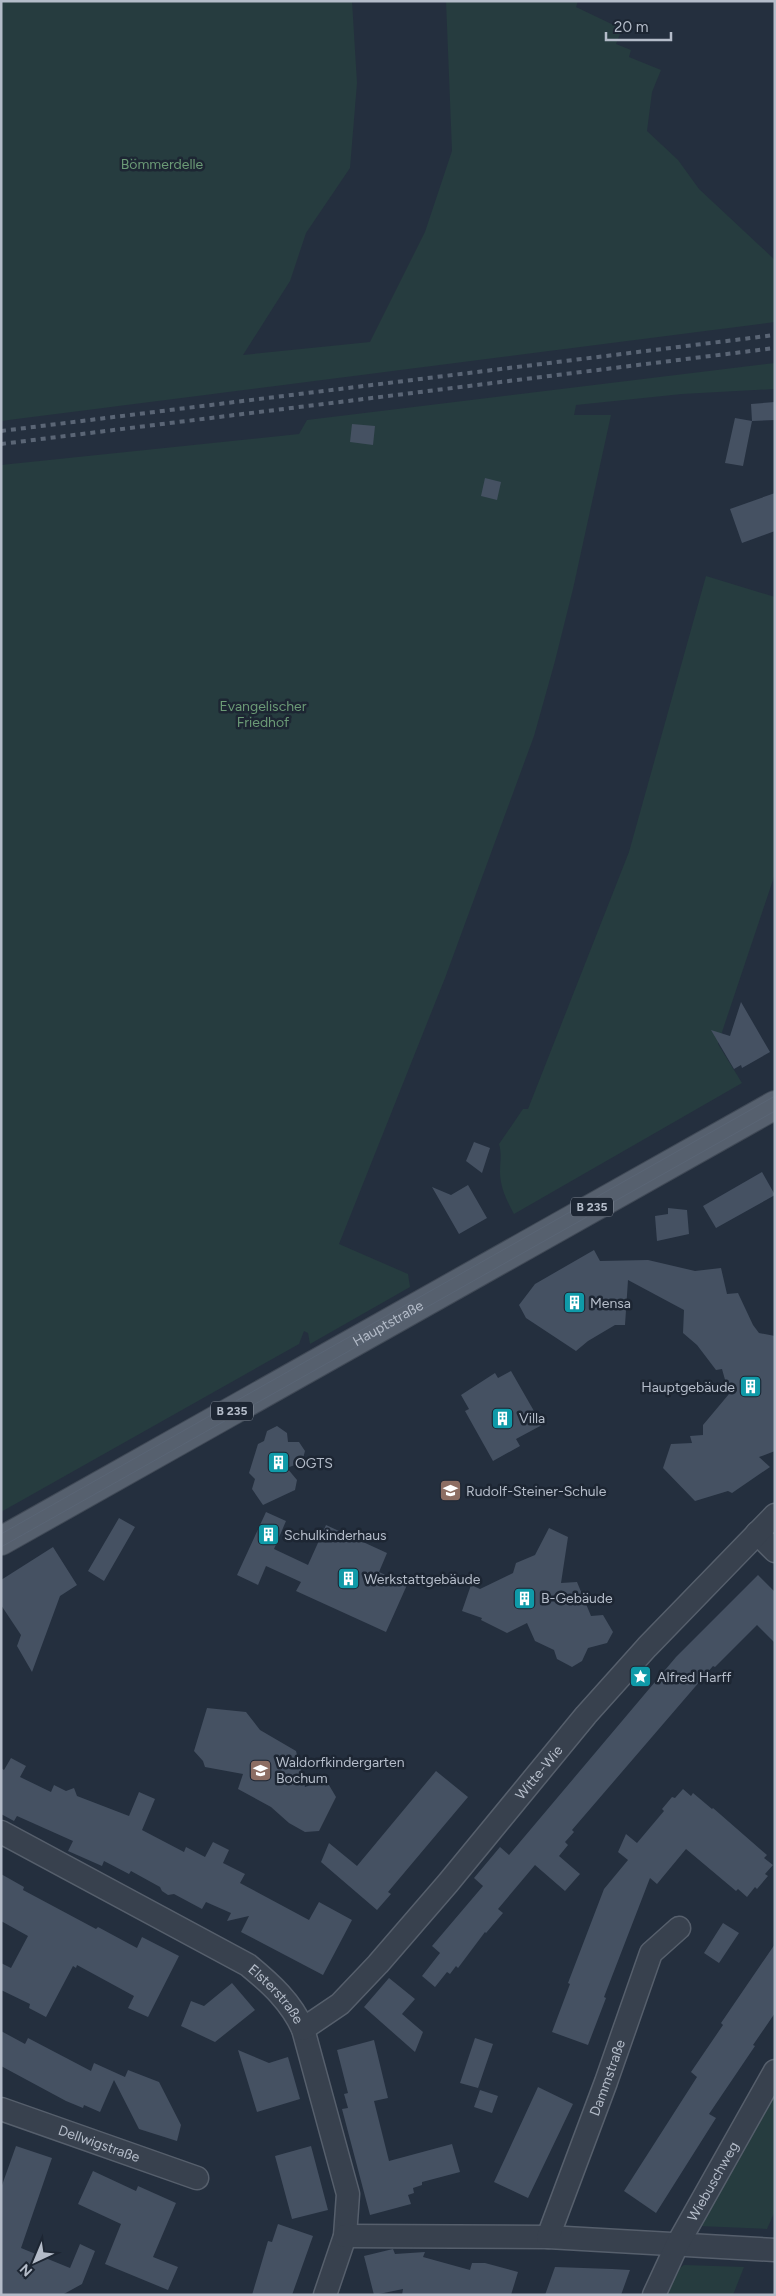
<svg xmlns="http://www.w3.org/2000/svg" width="776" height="2296" font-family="Figtree,sans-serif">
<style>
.green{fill:#263c3f}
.building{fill:#455162}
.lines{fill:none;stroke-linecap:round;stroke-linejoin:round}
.minor-casing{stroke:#565f6c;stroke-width:25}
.major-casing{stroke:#414a57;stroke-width:30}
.minor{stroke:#38414e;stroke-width:22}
.major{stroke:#56606e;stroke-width:28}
.tram{stroke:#5a6575;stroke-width:1}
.rail{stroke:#5a6575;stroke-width:4;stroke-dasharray:5 5;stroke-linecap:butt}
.labels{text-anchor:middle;stroke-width:5;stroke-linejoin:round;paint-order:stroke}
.shield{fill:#1d2633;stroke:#878f9c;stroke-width:1}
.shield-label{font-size:12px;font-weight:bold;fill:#b4bcc9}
.park-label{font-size:14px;fill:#6b9a76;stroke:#1d2633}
.poi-label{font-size:14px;fill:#b4bcc9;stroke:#1d2633;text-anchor:start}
.street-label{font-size:14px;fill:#b4bcc9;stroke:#1d2633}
</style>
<rect width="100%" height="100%" fill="#242f3e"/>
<path class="green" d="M1,1H352L357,83L350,168L306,233L290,281L243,355L370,342L425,232L452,151L446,1H578L576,7L622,29L616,44L631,50L629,57L661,70L652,92L647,131L678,160L699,189L775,260V322L1,421Z
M775,363V389L682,394L576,405L574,415H611L573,589L555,661L534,736L445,978L339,1244L408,1274L410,1287L310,1344L308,1333L304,1331L299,1344L1,1512V465L299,434L307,420Z
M706,576L775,597V874L718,1044L742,1083L514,1214C507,1201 500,1187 500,1172C500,1161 502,1154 499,1144L523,1109H528L629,852Z
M775,2089V2211L767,2229L699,2226Z
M684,2265L744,2267L733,2295H663L673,2273Z"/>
<path class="building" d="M775,402V420L752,421L751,404Z
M735,418L752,421L743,466L725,463Z
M352,424L375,426L373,445L350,442Z
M485,478L501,482L497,500L481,496Z
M775,493V531L742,543L730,509Z
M741,1002L770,1052L742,1068L741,1065L734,1069L711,1030L730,1036Z
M474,1142L490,1148L482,1173L466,1161Z
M762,1172L775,1195L716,1228L703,1206Z
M468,1185L487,1218L459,1234L432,1187L451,1195Z
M668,1208L687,1210L689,1234L657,1241L655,1216L668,1214Z
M594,1250L600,1261L648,1260L695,1271L721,1268L727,1294L738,1293L753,1325L759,1333L775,1336V1451L759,1457L770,1467L732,1493L728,1491L695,1501L663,1468L671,1444L692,1443L690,1436L703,1435V1425L729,1394L722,1369L716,1370L697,1345L683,1333L684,1310L628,1280L625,1325H615L588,1341L576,1351L526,1318L519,1305L535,1284Z
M511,1371L542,1425L516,1439L520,1446L493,1461L465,1411L469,1409L461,1395L495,1373L498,1378Z
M277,1426L287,1433L288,1442H299L305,1451L302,1462L287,1468L297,1480L295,1490L263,1505L252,1489L255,1479L249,1473L258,1444L264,1441L267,1431Z
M266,1512L286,1521L274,1549L308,1565L326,1525L387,1553L379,1572L407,1585L386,1632L296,1591L301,1582L266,1566L258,1585L237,1575Z
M119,1518L135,1527L104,1581L88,1571Z
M549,1528L568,1537L561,1583L577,1582L591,1616L603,1615L613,1632L607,1643L588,1648L582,1661L572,1667L557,1659L554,1650L535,1641L527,1623L507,1633L481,1620L482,1618L462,1611L471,1585L480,1589L513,1573L516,1563L535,1555Z
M53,1547L77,1585L60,1596L32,1672L17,1646L21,1635L1,1605V1580Z
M758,1575L775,1592V1643L757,1625L715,1667L713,1666L572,1830L574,1832L565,1842L568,1845L559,1856L580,1874L565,1891L535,1865L498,1909L503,1913L486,1933L485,1932L458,1968L456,1966L450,1974L447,1972L435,1987L422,1976L440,1953L432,1946L483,1886L474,1878L500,1847L509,1855L676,1657Z
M207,1708L246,1712L260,1730L296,1751L305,1787L326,1780L336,1797L319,1831L305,1832L289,1823L271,1807L238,1789L243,1774L205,1767L203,1761L194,1751Z
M11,1758L26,1766L20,1777L51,1792L54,1785L66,1791L74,1788L77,1796L129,1816L139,1792L155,1799L142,1830L184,1852L186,1847L205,1857L213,1842L229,1850L223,1863L245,1874L240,1883L309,1920L319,1902L352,1920L323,1975L241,1932L249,1916L227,1921L231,1913L206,1902L202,1909L174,1894L168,1895L162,1891L160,1887L131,1871L129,1874L104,1861L102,1866L68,1851L73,1841L17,1816L14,1821L1,1814V1768L4,1770Z
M436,1771L468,1797L388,1892L391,1894L377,1910L321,1862L329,1843L357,1866Z
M683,1789L691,1796L693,1793L712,1809L713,1808L767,1855L764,1858L773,1865L765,1874L768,1876L757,1889L755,1887L747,1897L738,1889L736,1891L686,1849L657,1884L650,1878L604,1997L606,1998L588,2045L552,2032L570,1984L568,1983L604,1889L628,1860L618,1852L626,1834L637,1843L664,1811L662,1809L672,1797L675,1798Z
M1,1874L24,1887L23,1890L96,1929L98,1927L137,1948L142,1937L179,1956L148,2017L128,2008L134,1996L77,1965L76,1968L73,1966L46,2017L29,2008L30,2004L1,1990V1963L11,1968L28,1936L1,1921Z
M723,1923L739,1933L719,1963L704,1953Z
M775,1944V2013L753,2045L755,2046L709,2114L716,2118L656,2213L624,2191L697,2077L691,2072L723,2025L721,2023Z
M389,1978L415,1999L402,2014L423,2032L415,2052L364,2007Z
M232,1983L255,2010L215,2042L181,2026L191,2001L204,2006Z
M1,2031L25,2044L28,2038L91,2071L94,2063L125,2077L128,2070L159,2082L181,2125L177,2141L139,2129L114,2080L100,2112L84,2105L83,2108L66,2101L1,2066Z
M475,2038L493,2044L478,2088L460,2083Z
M374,2040L388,2098L374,2101L389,2161L452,2144L460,2172L422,2182V2185L413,2188L414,2193L408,2195L411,2204L370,2215L342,2109L348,2108L344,2094L348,2093L337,2050Z
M238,2050L269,2063L288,2057L300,2099L257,2112Z
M538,2087L573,2104L528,2198L494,2182Z
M480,2090L498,2096L492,2113L474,2107Z
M16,2146L52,2158L21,2248L70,2268L80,2244L95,2251L82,2284L62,2295H1V2188Z
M311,2146L328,2210L292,2219L275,2156Z
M93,2171L136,2191L138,2186L176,2203L153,2257L178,2267L168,2290L105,2264L121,2224L78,2204Z
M278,2224L313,2236L292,2295H252L268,2241L272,2242Z
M393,2249L395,2254L425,2252L423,2257L470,2270L472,2263H485L518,2272L511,2295H402L403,2289L374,2295L364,2256Z
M555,2267L612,2269L630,2270L621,2295H545Z"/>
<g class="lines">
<defs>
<g id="minor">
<path d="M757,1533L775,1551"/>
<path id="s1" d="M1,1832L248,1965C271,1984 291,2002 303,2029L348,2194L345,2236L325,2295"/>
<path id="s2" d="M303,2029L340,2004L378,1964L448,1883L586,1715L647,1647L775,1515"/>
<path id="s3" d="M1,2109L197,2178"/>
<path d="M345,2236L548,2237L775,2250"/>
<path id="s4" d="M548,2237L606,2082L651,1953L679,1928"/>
<path id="s5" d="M654,2295L677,2245L775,2071"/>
</g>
<g id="major">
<path id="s6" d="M1,1541L775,1105"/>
</g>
</defs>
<use href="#minor" class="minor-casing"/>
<use href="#major" class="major-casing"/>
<use href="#minor" class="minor"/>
<use href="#major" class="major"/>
<path class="tram" d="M1,1534L775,1096
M1,1547L775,1111"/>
<path class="rail" d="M1,431L775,335
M1,444L775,348"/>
</g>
<defs>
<symbol id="building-square" viewBox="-11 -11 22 22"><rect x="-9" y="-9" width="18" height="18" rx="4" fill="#0f9aa8" stroke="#1d2633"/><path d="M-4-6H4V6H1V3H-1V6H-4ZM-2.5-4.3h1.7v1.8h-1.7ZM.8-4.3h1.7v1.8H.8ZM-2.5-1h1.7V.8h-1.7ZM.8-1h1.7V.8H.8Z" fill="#fff"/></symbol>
<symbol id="school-square" viewBox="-11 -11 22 22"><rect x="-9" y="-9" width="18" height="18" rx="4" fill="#8d6e63" stroke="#1d2633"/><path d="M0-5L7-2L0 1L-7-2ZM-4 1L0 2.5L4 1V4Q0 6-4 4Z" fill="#fff"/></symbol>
<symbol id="sight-square" viewBox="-11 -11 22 22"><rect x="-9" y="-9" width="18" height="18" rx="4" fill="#0f9aa8" stroke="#1d2633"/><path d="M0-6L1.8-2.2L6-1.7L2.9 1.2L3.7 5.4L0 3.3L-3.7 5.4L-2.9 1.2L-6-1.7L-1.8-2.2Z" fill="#fff"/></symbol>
</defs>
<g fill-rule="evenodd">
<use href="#building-square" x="562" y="1290" width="25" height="25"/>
<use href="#building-square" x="738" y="1374" width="25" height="25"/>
<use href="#building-square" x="490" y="1406" width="25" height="25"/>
<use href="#building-square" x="266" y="1450" width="25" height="25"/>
<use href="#school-square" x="438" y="1478" width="25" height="25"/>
<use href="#building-square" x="256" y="1522" width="25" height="25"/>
<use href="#building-square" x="336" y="1566" width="25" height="25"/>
<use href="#building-square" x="512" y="1586" width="25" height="25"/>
<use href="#sight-square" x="628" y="1664" width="25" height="25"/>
<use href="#school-square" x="248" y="1758" width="25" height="25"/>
</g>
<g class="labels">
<g class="shield">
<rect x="571" y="1197.5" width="42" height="19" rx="4"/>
<rect x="211" y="1401.5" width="42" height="19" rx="4"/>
</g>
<g class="shield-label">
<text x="592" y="1211">B 235</text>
<text x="232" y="1415">B 235</text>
</g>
<g class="park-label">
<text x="162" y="169">Bömmerdelle</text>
<text x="263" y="711">Evangelischer<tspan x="263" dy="16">Friedhof</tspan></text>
</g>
<g class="poi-label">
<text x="590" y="1308">Mensa</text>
<text x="735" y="1392" text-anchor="end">Hauptgebäude</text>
<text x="519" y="1423">Villa</text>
<text x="295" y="1468">OGTS</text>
<text x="466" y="1496">Rudolf-Steiner-Schule</text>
<text x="284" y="1540">Schulkinderhaus</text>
<text x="364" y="1584">Werkstattgebäude</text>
<text x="541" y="1603">B-Gebäude</text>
<text x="657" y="1682">Alfred Harff</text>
<text x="276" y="1767">Waldorfkindergarten<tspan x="276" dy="16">Bochum</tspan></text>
</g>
<g class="street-label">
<text dy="5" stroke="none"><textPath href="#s6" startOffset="444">Hauptstraße</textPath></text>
<text dy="5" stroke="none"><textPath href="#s2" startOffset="350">Witte-Wie</textPath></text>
<text dy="5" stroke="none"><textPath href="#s1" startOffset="321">Elsterstraße</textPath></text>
<text dy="5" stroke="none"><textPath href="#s4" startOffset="170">Dammstraße</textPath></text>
<text dy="5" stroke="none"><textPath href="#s3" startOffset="104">Dellwigstraße</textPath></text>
<text dy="5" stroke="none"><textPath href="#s5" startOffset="128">Wiebuschweg</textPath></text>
</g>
</g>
<rect width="776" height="2296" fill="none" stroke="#b4bcc9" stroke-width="5"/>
<g transform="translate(35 2261) rotate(224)" stroke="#1d2633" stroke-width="4" paint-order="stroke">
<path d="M0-4L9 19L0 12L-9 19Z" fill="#b4bcc9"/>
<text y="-8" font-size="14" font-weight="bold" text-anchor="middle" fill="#b4bcc9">N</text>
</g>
<path d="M606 32v8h65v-8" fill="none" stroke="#b4bcc9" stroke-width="2.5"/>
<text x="614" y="32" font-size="15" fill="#b4bcc9" stroke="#1d2633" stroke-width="4" paint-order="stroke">20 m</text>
</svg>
